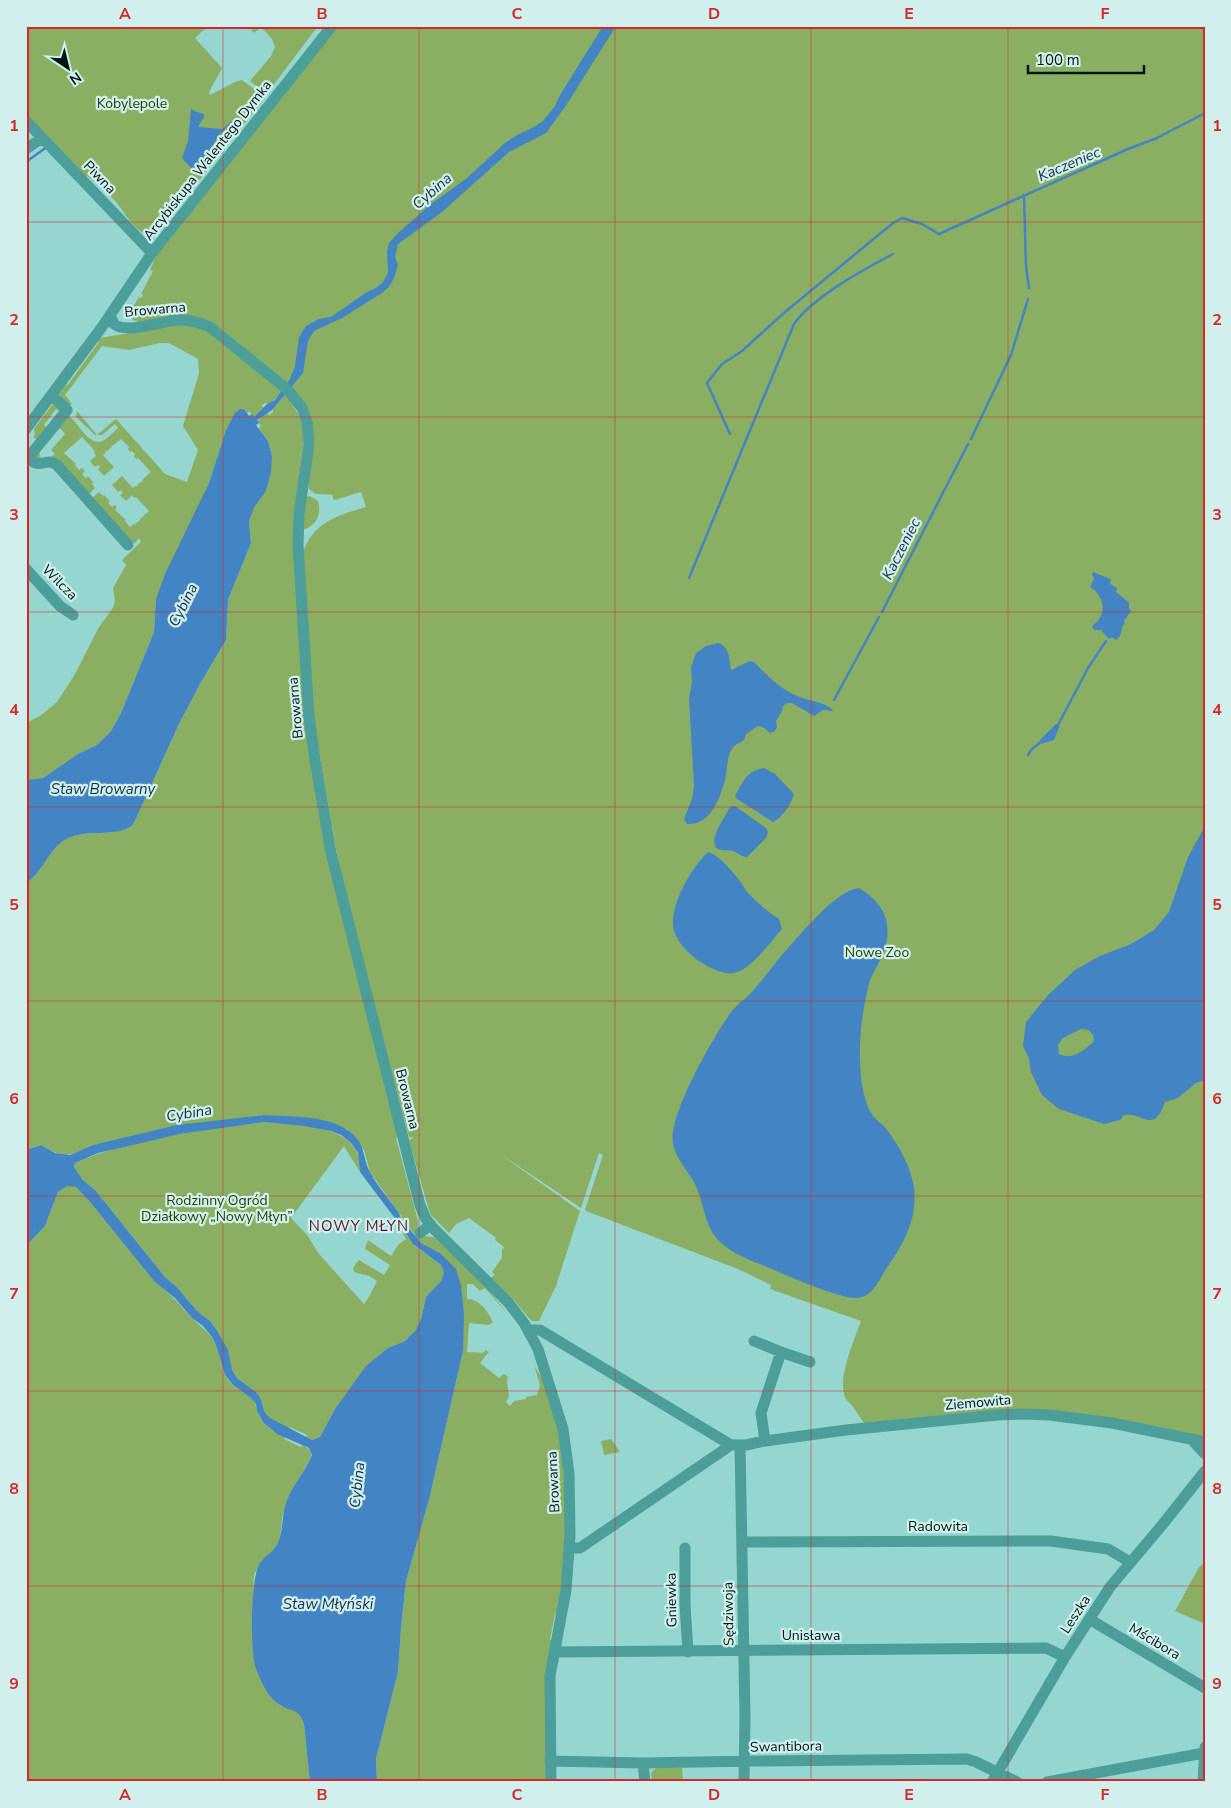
<svg xmlns="http://www.w3.org/2000/svg" width="1231" height="1808" font-family="'Nunito Sans',sans-serif">
<style>
.green{fill:#8aaf63}
.water{fill:#4384c5;fill-rule:evenodd}
.lines{fill:none;stroke-linecap:round;stroke-linejoin:round}
.stream{stroke:#4384c5;stroke-width:2.5}
.minor{stroke:#4b9e99;stroke-width:11}
.grid{fill:none;stroke:#d62828;stroke-width:1;stroke-opacity:0.55}
.labels{text-anchor:middle;stroke-width:4.5;stroke-linejoin:round;paint-order:stroke}
.park-label{font-size:14px;fill:#274001;stroke:#d1f0ed}
.street-label{font-size:14px;fill:#001513;stroke:#d1f0ed}
.water-label{font-size:15px;font-style:italic;fill:#142f4a;stroke:#d1f0ed}
.neighbourhood-label{font-size:15px;letter-spacing:1px;fill:#591425;stroke:#d1f0ed}
.neatline{fill:none;stroke:#d62828;stroke-width:2}
.grid-label{font-size:16px;text-anchor:middle;font-weight:bold;fill:#d62828}
</style>
<rect width="100%" height="100%" fill="#96d6d1"/>
<path class="green" d="M26,26H208L195,38L222,68L209,92L210,95L235,82L242,80L264,96V99L157,233L150,236C134,231 127,216 117,203C108,193 98,183 87,176L86,177L26,116Z
M249,26H318L272,87L266,93L250,81L271,56L275,47L272,39L261,27L254,33Z
M337,26H1205V1439L1069,1413L867,1426C861,1421 858,1413 853,1407C850,1403 845,1400 844,1394C839,1375 854,1340 861,1321L770,1289L771,1285L738,1269L586,1211L585,1210L603,1155L599,1153L581,1208L500,1154L580,1211L556,1286L539,1321H532L528,1317L513,1299L491,1278L495,1275L492,1272L502,1258V1250L504,1247L495,1240L496,1238L469,1218L456,1224L449,1233L431,1215L429,1210L409,1140L414,1138L409,1137L341,877L313,717L303,553C312,523 338,515 366,507L361,492L335,500L333,499V495L316,494L309,489L306,405L295,391L219,327L139,322L133,320L129,315L130,305L133,307L139,297L141,298L143,295L141,294L153,271L150,270L156,256Z
M177,325C190,325 201,328 213,334L271,381L288,398L301,419L304,437L295,511L306,718L399,1137L396,1138L418,1221V1228L414,1234L370,1172L364,1150L347,1129L264,1115L93,1145C69,1156 65,1159 41,1145L26,1150V884C31,879 36,875 40,869C48,859 53,847 65,840C86,827 114,839 133,825L178,726L200,684L226,640L228,600L251,543L249,521L254,508L266,491L272,456L268,441L259,428L261,426L257,421L267,412L269,415L273,412V408L282,398L279,395L270,404L265,403L262,405L264,409L254,417L249,411L247,413L245,410L226,430L209,483L156,599L154,632L121,713L111,731L97,745L78,754L43,778L26,780V723L40,716L57,702L75,674L99,627L113,608L115,601L113,588L126,565L122,560L141,542L139,538L135,543H131L91,499L99,492L103,496L104,495L110,501L108,503L112,507L115,505L117,508L115,510L126,520L125,521L130,527L134,524L136,526L135,524L140,520L141,521L140,519L149,511L136,497L134,498L132,495L126,501L120,495L123,493L121,490L118,492L112,485L122,476L133,488L136,486L138,487L137,485L142,481L144,482L142,480L151,472L138,458L136,459L134,456L135,454L132,451L130,452L128,449L129,447L121,439L112,446L110,445L112,447L107,451L105,450L106,452L103,455L114,467L104,476L98,469L100,467L98,465L95,467L90,461L96,456L94,452L95,451L82,437L64,453L76,464L75,465L79,470L82,468L85,471L82,474L86,478L88,476L93,482L92,484L95,488L88,495L51,457L55,454L51,450L65,434L60,428L39,452L41,458H33L69,416C78,422 88,446 102,441C108,439 113,432 118,428L115,424L102,435H95L76,417L77,411L97,435L116,419L165,474L187,482L198,450L183,426L199,373L198,359L169,343H160L129,350L102,346L65,395L72,404L69,406L59,393L66,385L67,386L99,342L97,340L100,338Z
M58,404L61,413L56,409L44,425L47,428L38,441L33,437L35,435L34,429L52,405Z
M310,496L318,501C322,515 316,526 302,530L305,497Z
M264,1122C292,1125 344,1123 357,1153C360,1158 359,1166 360,1172L344,1146L291,1218L307,1235L319,1254L364,1304L369,1297L377,1281L369,1276L354,1272L353,1268L359,1260L384,1275L390,1265L365,1249L368,1240L391,1256L398,1245L406,1239L403,1234L405,1233L415,1246L441,1265L444,1273L441,1281L426,1297L421,1319L417,1330L405,1341L388,1348L335,1409L320,1437L312,1440L306,1437L307,1435L290,1427L288,1429L269,1418L265,1413L260,1397L256,1392L237,1378L232,1370L227,1350L216,1329L210,1321L196,1310L176,1286L165,1277L95,1190L83,1180L74,1167L75,1163C134,1137 201,1131 264,1122Z
M67,1185L76,1187L91,1203L164,1289C175,1298 181,1307 191,1317C200,1327 210,1331 216,1345C220,1355 221,1366 225,1375C233,1390 246,1391 253,1400C256,1404 256,1407 257,1411C262,1424 273,1432 285,1437L284,1439L301,1447L303,1445C308,1448 314,1452 310,1459L287,1501L282,1518L280,1539L274,1549L260,1563L254,1575L252,1618L255,1665L281,1706C294,1710 299,1710 304,1724L310,1782H26V1246L45,1226L58,1192Z
M424,1236L433,1237L441,1241L487,1288L511,1318L485,1288L480,1291L473,1284H467V1299C480,1299 488,1312 493,1322L489,1325L469,1323L467,1352L483,1353L486,1350L489,1352L480,1363L499,1378L504,1374L508,1377L507,1380L509,1397L506,1402L510,1406L514,1401L526,1399V1397L537,1395L540,1386L530,1350L535,1367L546,1385L563,1451L566,1547L558,1614H555L550,1640L553,1641L547,1782H377L376,1759L398,1672L401,1628L406,1581L429,1500L463,1351L440,1253L421,1243L416,1238Z
M611,1439L620,1452L604,1455L601,1441Z
M1205,1563V1624L1175,1611L1199,1567Z
M656,1768H682L683,1782H652L651,1773Z"/>
<path class="water" d="M603,26H616L567,104L546,133L509,152L442,212L398,244L395,257L398,265L394,278L389,287L382,293L342,318L314,331L308,341L303,373L272,410L257,420L259,423L256,425L268,441L272,456L271,472L266,491L254,508L249,521L251,543L228,600L226,640L200,684L178,726L133,825C115,839 86,827 65,840C53,847 48,859 40,869C36,875 31,879 26,884V780L43,778L78,754L97,745L111,731L121,713L154,632L156,599L165,574L209,483L226,430L235,413L240,409L245,410L249,416L252,414L254,417L267,404L275,400L290,379L295,366L299,337L306,326L319,319L331,317L367,292L376,288L383,282L388,273L387,252L389,243L398,233L431,204L467,178L505,143L517,135L534,127L543,121L555,106L560,95Z
M191,108L194,111L204,114V117L198,127L222,129L236,118L219,135L198,169H192L182,158L188,141Z
M1093,572L1111,579L1110,584L1117,588L1116,592L1127,601L1129,602V608L1131,611L1124,621L1125,624L1123,625L1120,636L1116,640L1112,637L1109,639L1101,630H1094L1092,626C1107,616 1106,597 1090,587L1094,579L1092,575Z
M718,643C730,647 729,659 731,670L750,661L754,662C766,674 778,687 793,694C805,701 824,701 833,710L832,711L823,710L814,716L792,703H787L783,706L782,711L776,721L777,727L775,731L770,733L764,728L758,726L746,734L744,740C741,743 737,743 734,746C726,755 728,770 725,780C720,799 710,826 687,824L684,819L692,799L694,786L689,699L692,682L691,667L696,653L706,646Z
M1056,724L1060,725L1054,740L1041,744L1040,740Z
M764,768L775,774L794,794C792,803 782,818 773,822L737,799L735,796C744,781 746,771 764,768Z
M735,806L766,828L768,832L766,838L747,857C741,857 739,853 733,851C728,850 722,851 718,849C706,842 726,816 730,807Z
M1205,826V1080L1196,1083L1178,1098L1165,1102C1154,1135 1144,1112 1124,1115L1120,1120L1104,1124L1059,1109L1042,1095L1031,1072L1029,1058L1023,1046L1026,1022L1048,995L1075,970L1100,956L1131,944L1154,930L1169,912L1188,857ZM1081,1029C1090,1029 1093,1032 1094,1041C1085,1050 1072,1061 1059,1054L1058,1045L1063,1038Z
M708,852C719,855 732,871 740,881C743,885 745,890 749,894C758,903 768,912 779,919L782,929C771,941 751,970 734,973C724,975 710,968 702,963C690,956 673,939 673,924C672,901 692,867 708,852Z
M859,888C885,904 894,924 883,954C878,966 870,976 868,988C861,1017 858,1047 861,1077C862,1088 866,1107 873,1116C877,1121 881,1123 885,1127C923,1178 925,1214 888,1266C879,1279 874,1297 856,1298C841,1299 788,1276 772,1269C748,1259 720,1251 709,1226C704,1213 701,1198 696,1186C689,1172 676,1159 673,1144C668,1115 712,1040 729,1015C735,1006 744,1000 751,993C762,981 771,968 781,956C798,938 834,891 859,888Z
M264,1115C293,1117 339,1114 358,1140C365,1150 364,1162 370,1172C378,1187 390,1200 399,1213L401,1219L397,1221L360,1172L358,1153L351,1143L341,1135L331,1131L304,1126L264,1122L180,1134L98,1153L75,1163L74,1167L83,1180L95,1190L165,1277L176,1286L196,1310L210,1321L216,1329L228,1350L232,1370L237,1378L256,1392L260,1397L265,1413L270,1418L312,1440L320,1437L335,1409L366,1366L388,1348L405,1341L416,1330L421,1319L426,1297L441,1281L444,1273L441,1265L413,1244L403,1229L407,1226L421,1243L440,1253L456,1269L461,1285L464,1314L463,1351L429,1500L406,1581L401,1628L398,1672L376,1759L377,1782H310L304,1724C298,1708 294,1713 282,1706C268,1699 262,1683 256,1669C250,1654 250,1577 260,1563C266,1555 275,1551 279,1540C283,1529 282,1515 286,1503C292,1486 305,1472 312,1455L309,1448L277,1434L263,1422L257,1411L256,1404L251,1398L233,1385L225,1375L216,1345L212,1337L203,1326L192,1318L175,1298L155,1282L91,1203L76,1187L67,1186L58,1192L45,1226L26,1246V1150L41,1145L55,1153L70,1155L93,1145L177,1125Z"/>
<g class="lines">
<path class="stream" d="M26,162L44,149
M1024,195L1026,266L1029,288
M730,434L707,383L722,364L742,351L785,312L893,223L902,218L922,224L939,234L1128,149L1157,138L1205,113
M971,439L1011,355L1028,299
M689,578L794,324C813,297 863,270 893,254
M882,612L968,444
M834,700L879,617
M1057,727L1088,668L1106,641
M1028,755L1031,750L1042,741"/>
<path class="minor" d="M26,121L152,253
M26,149L42,138
M110,315L114,324C128,335 162,320 180,320C190,320 201,323 210,327L288,390L302,408L307,422L309,444L299,514L298,545L309,717L315,760L331,853L420,1205L426,1219L434,1229L508,1302L524,1323L538,1349L563,1429L569,1473L570,1536L566,1590L550,1676L551,1782
M52,395L67,410L28,458C42,471 44,456 57,465L128,545
M26,429L102,327L152,253L332,26
M26,569L60,606L73,615
M420,1233L430,1225
M528,1330H540L731,1445
M754,1341L781,1352L761,1413L765,1441
M781,1352L810,1362
M1192,1440L1205,1454
M740,1445L745,1716L744,1782
M742,1542L1051,1541L1108,1549L1130,1562
M570,1548H580L731,1445H746L765,1441L846,1430L998,1415L1025,1414L1049,1415L1112,1423L1205,1442
M685,1548V1605L688,1652
M1089,1619L1205,1688
M554,1652L1046,1648L1065,1657
M550,1761L643,1763L755,1761L967,1759L976,1762L1017,1782
M643,1763L645,1782
M992,1782L1065,1657L1110,1587L1163,1524L1205,1471
M1047,1782L1204,1753
M1203,1782L1205,1747"/>
</g>
<path class="grid" d="M223,26V1782M419,26V1782M615,26V1782M811,26V1782M1008,26V1782M26,222H1205M26,417H1205M26,612H1205M26,807H1205M26,1001H1205M26,1196H1205M26,1391H1205M26,1586H1205"/>
<g class="labels">
<g class="park-label">
<text x="132" y="108">Kobylepole</text>
<text x="877" y="957">Nowe Zoo</text>
<text x="217" y="1205">Rodzinny Ogród<tspan x="217" dy="16">Działkowy „Nowy Młyn”</tspan></text>
</g>
<g class="street-label">
<text transform="translate(207 160) rotate(-52)" y="5">Arcybiskupa Walentego Dymka</text>
<text transform="translate(100 177) rotate(46)" y="5">Piwna</text>
<text transform="translate(155 309) rotate(-5)" y="5">Browarna</text>
<text transform="translate(60 582) rotate(45)" y="5">Wilcza</text>
<text transform="translate(295 708) rotate(-95)" y="5">Browarna</text>
<text transform="translate(408 1099) rotate(76)" y="5">Browarna</text>
<text transform="translate(978 1402) rotate(-5)" y="5">Ziemowita</text>
<text transform="translate(553 1482) rotate(-93)" y="5">Browarna</text>
<text x="938" y="1531">Radowita</text>
<text transform="translate(671 1600) rotate(-91)" y="5">Gniewka</text>
<text transform="translate(728 1614) rotate(-91)" y="5">Sędziwoja</text>
<text transform="translate(1075 1614) rotate(-57)" y="5">Leszka</text>
<text x="811" y="1640">Unisława</text>
<text transform="translate(1155 1641) rotate(31)" y="5">Mścibora</text>
<text transform="translate(786 1746) rotate(-1)" y="5">Swantibora</text>
</g>
<g class="water-label">
<text transform="translate(1069 164) rotate(-23)" y="5">Kaczeniec</text>
<text transform="translate(432 191) rotate(-41)" y="5">Cybina</text>
<text transform="translate(901 549) rotate(-63)" y="5">Kaczeniec</text>
<text transform="translate(183 605) rotate(-63)" y="5">Cybina</text>
<text x="103" y="794">Staw Browarny</text>
<text transform="translate(189 1113) rotate(-9)" y="5">Cybina</text>
<text transform="translate(357 1485) rotate(-84)" y="5">Cybina</text>
<text x="328" y="1609">Staw Młyński</text>
</g>
<g class="neighbourhood-label">
<text x="359" y="1231">NOWY MŁYN</text>
</g>
</g>
<rect width="1231" height="1808" fill="none" stroke="#d1f0ed" stroke-width="55"/>
<g transform="translate(68 68) rotate(145)" stroke="#d1f0ed" stroke-width="4" paint-order="stroke">
<path d="M0-4L9 19L0 12L-9 19Z" fill="#001513"/>
<text y="-8" font-size="14" font-weight="bold" text-anchor="middle" fill="#001513">N</text>
</g>
<path d="M1028 65v8h116v-8" fill="none" stroke="#001513" stroke-width="2.5"/>
<text x="1036" y="65" font-size="15" fill="#001513" stroke="#d1f0ed" stroke-width="4" paint-order="stroke">100 m</text>
<rect x="28" y="28" width="1176" height="1752" class="neatline"/>
<g class="grid-label">
<text x="125" y="19">A</text>
<text x="322" y="19">B</text>
<text x="517" y="19">C</text>
<text x="714" y="19">D</text>
<text x="909" y="19">E</text>
<text x="1105" y="19">F</text>
<text x="14" y="131">1</text>
<text x="1217" y="131">1</text>
<text x="14" y="325">2</text>
<text x="1217" y="325">2</text>
<text x="14" y="520">3</text>
<text x="1217" y="520">3</text>
<text x="14" y="715">4</text>
<text x="1217" y="715">4</text>
<text x="14" y="910">5</text>
<text x="1217" y="910">5</text>
<text x="14" y="1104">6</text>
<text x="1217" y="1104">6</text>
<text x="14" y="1299">7</text>
<text x="1217" y="1299">7</text>
<text x="14" y="1494">8</text>
<text x="1217" y="1494">8</text>
<text x="14" y="1689">9</text>
<text x="1217" y="1689">9</text>
<text x="125" y="1800">A</text>
<text x="322" y="1800">B</text>
<text x="517" y="1800">C</text>
<text x="714" y="1800">D</text>
<text x="909" y="1800">E</text>
<text x="1105" y="1800">F</text>
</g>
</svg>
